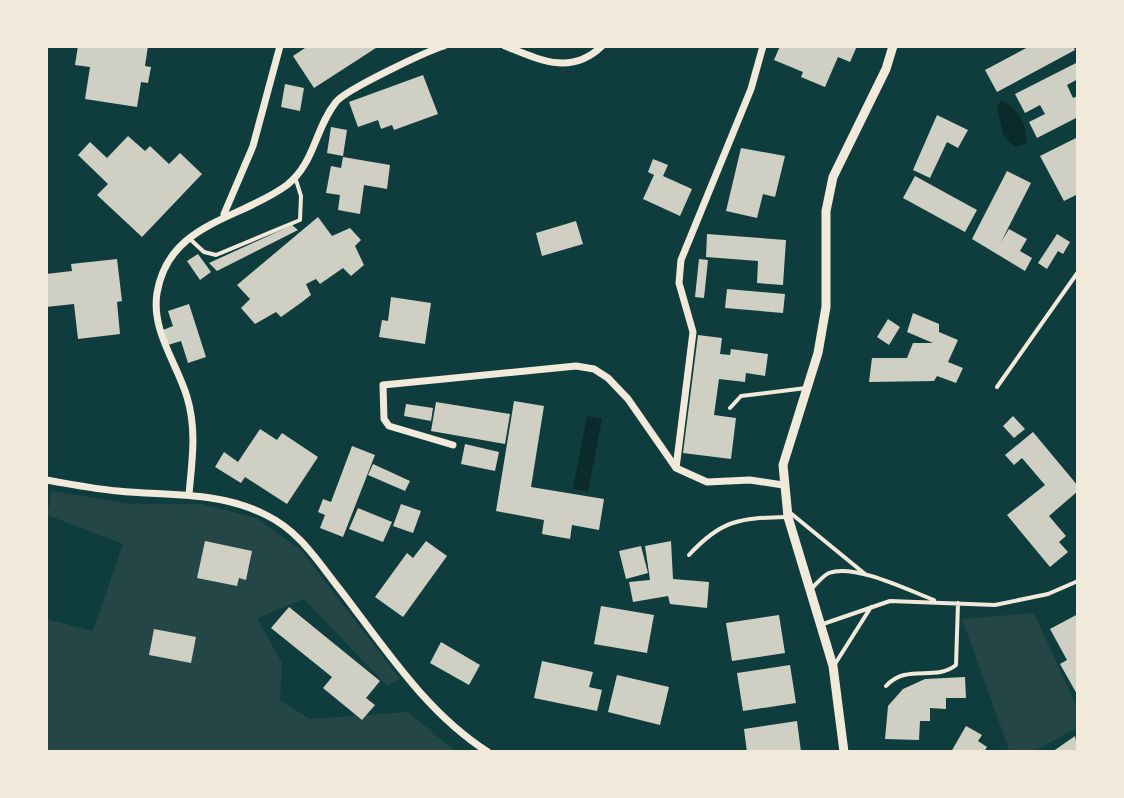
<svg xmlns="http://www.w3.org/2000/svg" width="1124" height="798" font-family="'Fira Sans Condensed',sans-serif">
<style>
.green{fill:#244646}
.water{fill:#0a2a2b}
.building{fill:#cfcfc3}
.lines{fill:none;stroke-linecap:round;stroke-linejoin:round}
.service{stroke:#f1e9da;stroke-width:4}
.minor{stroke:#f1e9da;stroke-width:7}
.tertiary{stroke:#f1e9da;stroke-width:9}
</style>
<rect width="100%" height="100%" fill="#0f3d3e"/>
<path class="green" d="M52,491L131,504H202L256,518L301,550L400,679L387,686L304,599L257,618L282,663L280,700L310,719L408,712L456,752H46V619L93,631L123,544L47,515Z
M1034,613L1078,710V727L1033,752H1010L962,619Z"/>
<path class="water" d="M1001,100C1018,108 1027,125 1027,143L1015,147L1003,135L997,106Z
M587,416L602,419L588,491L573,489Z"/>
<path class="building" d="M78,46H148L145,66L151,67L148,83L141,82L137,107L85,99L90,67L75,65Z
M308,46H379L314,88L293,56Z
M780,46H857L850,62L838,57L825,87L801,77L803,72L774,60Z
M1030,46H1073L1075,50L997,92L985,70Z
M1078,62V79L1067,85L1073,98L1078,96V117L1037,138L1029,122L1045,114L1040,105L1025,113L1015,94Z
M423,75L438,114L394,130L392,125L381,129L378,120L358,127L349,102Z
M285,84L304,88L300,111L281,107Z
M937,115L968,130L958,148L947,142L930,178L913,170Z
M331,127L347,130L343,156L327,153Z
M128,136L145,151L150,146L169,164L180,153L202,174L142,237L97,195L108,184L78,155L90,142L107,158Z
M1078,137V194L1064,201L1040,156Z
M741,148L785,156L775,197L763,194L757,218L726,211Z
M343,157L390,165L387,189L364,185L360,214L338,210L340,195L326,193L331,166L341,168Z
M653,159L668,165L663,176L692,189L680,216L643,199L654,175L648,172Z
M1007,171L1031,183L1001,242L1009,229L1027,239L1020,251L1032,258L1025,271L972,239Z
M915,176L977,210L965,232L903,198Z
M318,217L332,236L350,228L361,240L355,246L364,265L351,276L343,268L320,284L316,279L306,284L311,295L302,302L281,317L276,312L255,324L241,308L250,299L237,285Z
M576,221L583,244L542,256L536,233Z
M292,225L298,230L217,271L209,263Z
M707,234L786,240L783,285L757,283L758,261L706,257Z
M1057,234L1070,242L1063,254L1058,251L1047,269L1038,263Z
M198,254L211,272L200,280L187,261Z
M117,259L122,301L117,302L120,334L78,339L74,304L46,307V274L72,271L71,264Z
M699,259L708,260L704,298L695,297Z
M727,289L785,294L783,313L725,308Z
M391,297L431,303L425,344L379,337L382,320L388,321Z
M189,304L206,357L188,363L181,341L168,345L163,330L173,326L168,311Z
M913,313L939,324V332L958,340L948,362L963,368L956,383L937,376L934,381L869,382L872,358H907L913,343H933L907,332Z
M888,319L900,327L889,345L877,337Z
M698,335L722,338L720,354L730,355L731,349L768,354L765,376L746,373L745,382L719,379L714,415L736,418L731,459L683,453Z
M514,401L544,406L531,487L604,499L599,530L572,525L570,539L542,534L544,520L496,511Z
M436,402L510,414L505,444L431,431Z
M406,404L433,408L431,421L404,416Z
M1013,416L1025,429L1014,438L1003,426Z
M260,429L277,440L282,433L318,457L287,504L245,477L241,483L215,467L224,452L238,462Z
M1033,432L1078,486V491L1049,516L1066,536L1059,542L1068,552L1050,567L1007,515L1045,485L1022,458L1014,465L1005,455Z
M465,444L499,452L495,471L461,464Z
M352,446L375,455L343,537L320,528L325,515L318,512L323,499L331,502Z
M373,464L410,481L405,491L368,475Z
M401,504L421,511L413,533L393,526Z
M358,508L392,522L383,542L349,529Z
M205,541L252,551L246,580L239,578L237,586L197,578Z
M426,541L447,556L403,617L375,597L407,553L413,558Z
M671,541L673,579L709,582L707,608L670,604L668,596L633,602L629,582L650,580L645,546Z
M641,546L648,573L626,579L619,551Z
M601,606L654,615L647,653L594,644Z
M289,607L380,681L366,698L375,705L362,720L323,688L332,677L271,628Z
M1078,614V696L1060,664L1067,660L1050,629Z
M779,615L785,653L732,661L726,623Z
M154,629L196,637L191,663L149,655Z
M441,642L480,665L469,685L430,663Z
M542,661L593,672L589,687L602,690L597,711L534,698Z
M790,665L796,703L743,711L737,673Z
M617,675L669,687L660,725L608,712Z
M965,677L966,698H946V709L930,708V721H920L919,740L885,739L888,706L903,689L925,679Z
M797,721L801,752H747L744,729Z
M966,726L982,735L978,741L987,747L984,752H951Z
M1075,736L1078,752H1052Z"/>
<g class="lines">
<path class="service" d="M191,240L204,252L216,255L300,220L301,196L296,180
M997,387L1078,272
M730,408L741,396L806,388
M788,511L865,574
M689,555C721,520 739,518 786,517
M810,590C816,585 822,576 829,573C854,563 910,591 934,600
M823,624L890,601L995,605L1048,594L1078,581
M835,664L871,607
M886,686C907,663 935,682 956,665L958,603"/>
<path class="minor" d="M505,46C540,60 571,76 602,46
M224,214L253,146L280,46
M453,445L389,426L384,419L383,385L576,366L594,369L608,378L628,399L676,468L707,482L750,480L783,485
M676,468L693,332L679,283L681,260L751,89L763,46
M46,480C70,484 94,489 118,491C169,496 219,491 266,515C299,531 316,559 338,587C383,645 425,712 488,752
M189,494C192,461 197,430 187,397C177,363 151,331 157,293C169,222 240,220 287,185C315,163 315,128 336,102C345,90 427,51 444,46"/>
<path class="tertiary" d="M844,752L833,666L788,517L783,465L818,353L826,307V211L833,177L886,69L893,46"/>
</g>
<rect width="1124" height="798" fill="none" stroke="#f1e9da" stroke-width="96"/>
</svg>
